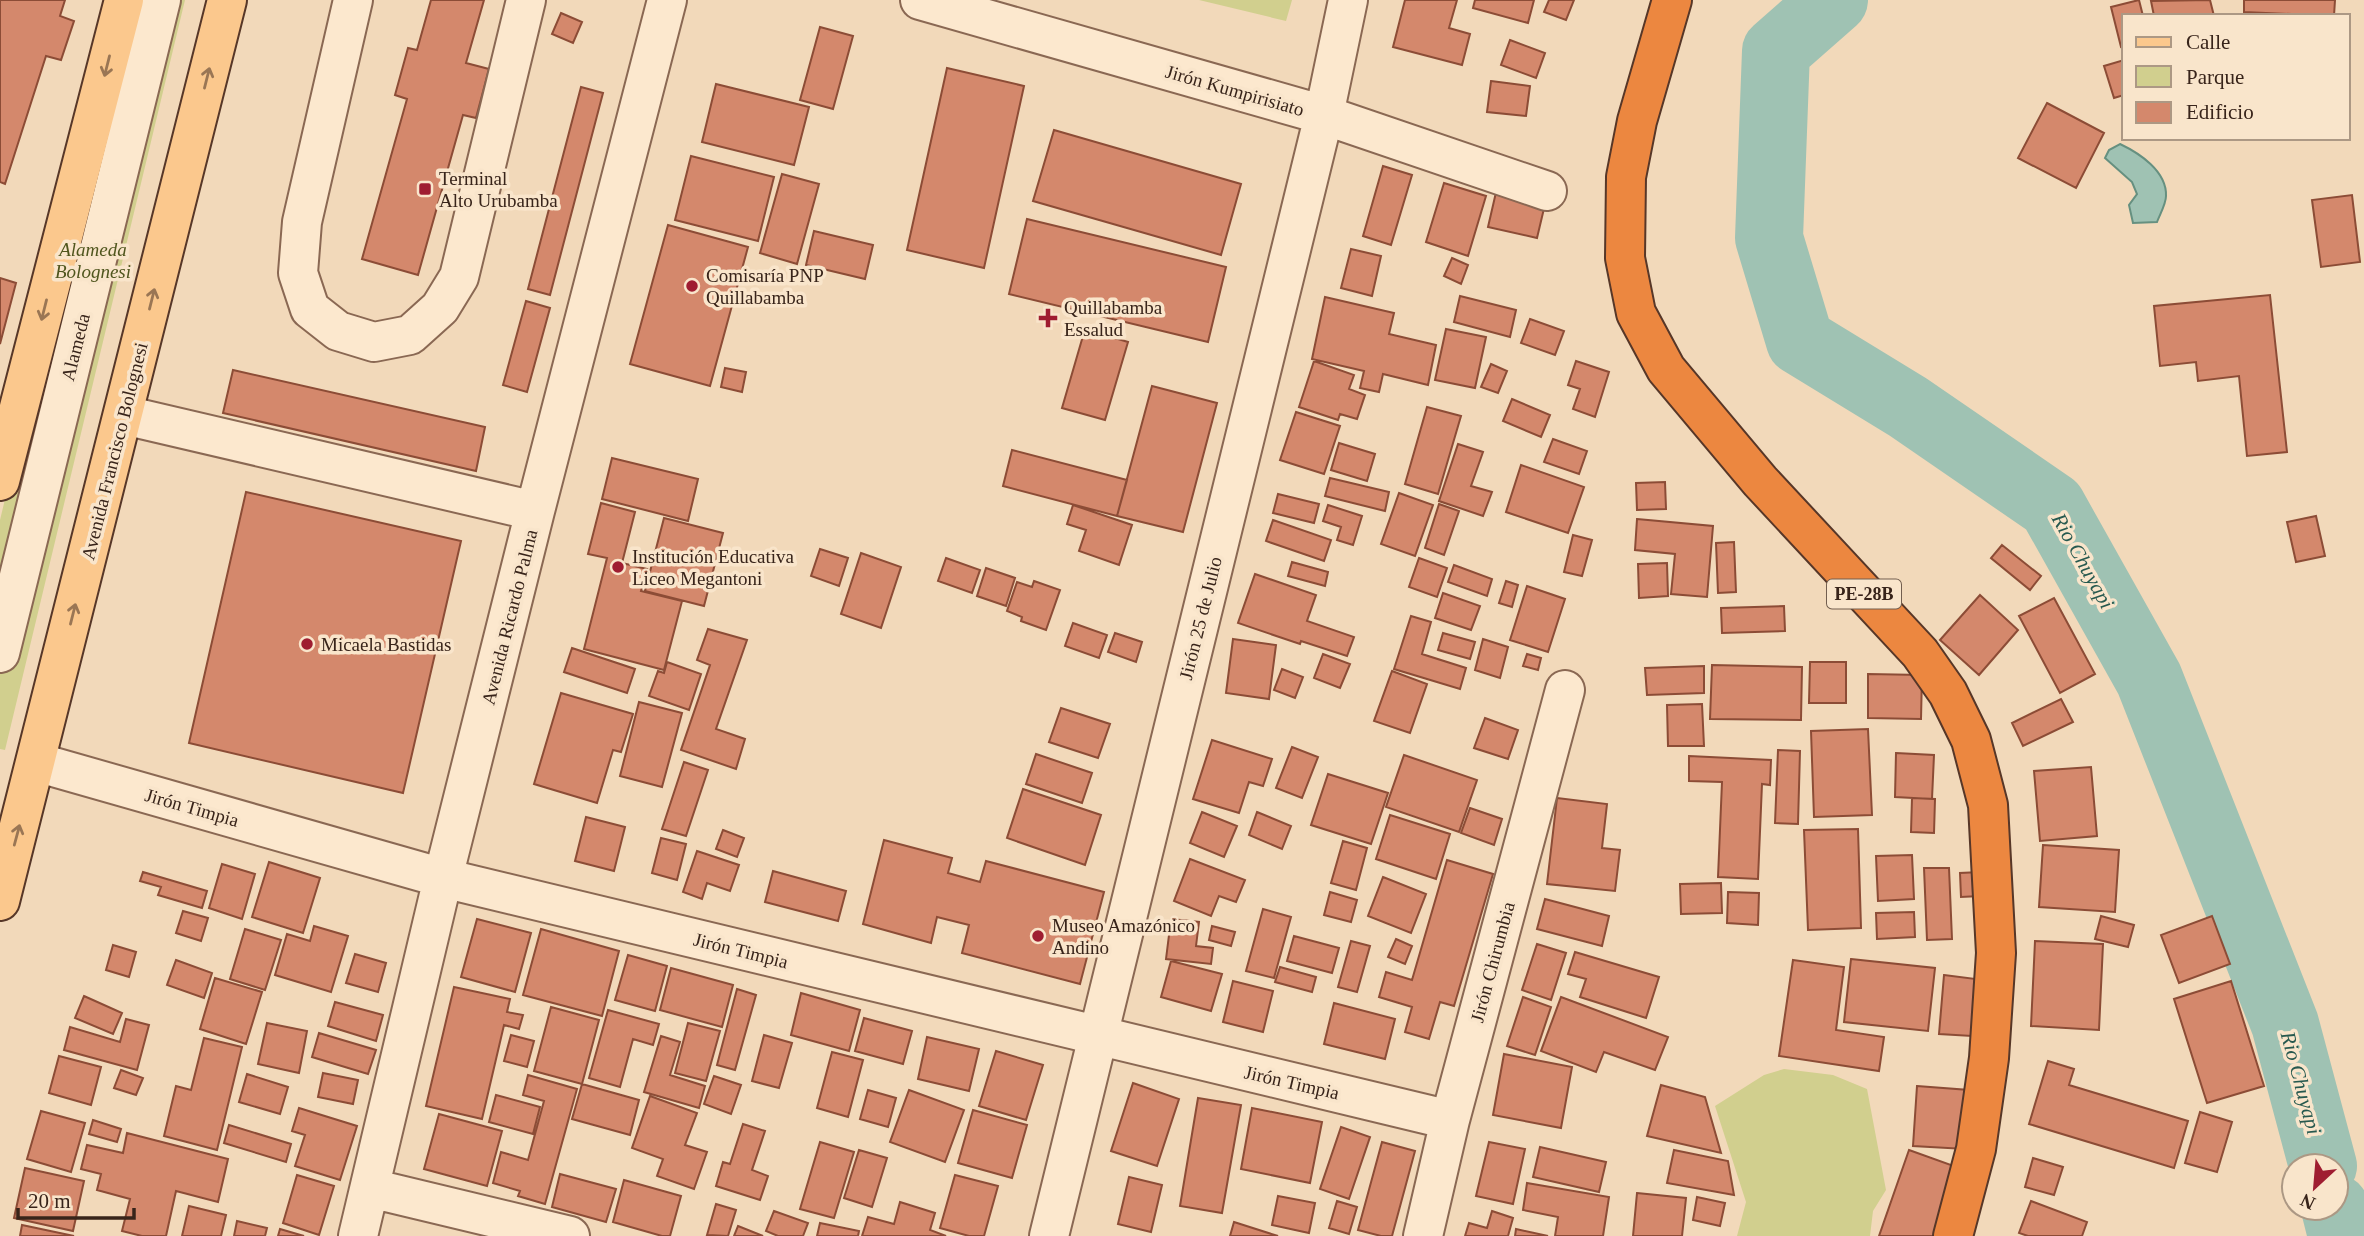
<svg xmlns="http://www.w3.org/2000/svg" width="2364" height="1236" font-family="Georgia,serif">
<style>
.green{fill:#d1cf8e}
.water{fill:#9fc2b3;stroke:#669080;stroke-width:2}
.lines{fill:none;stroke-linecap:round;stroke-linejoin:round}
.river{stroke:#9fc2b3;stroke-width:68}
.building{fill:#d4886c;stroke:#8c4c36;stroke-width:2}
.minor-casing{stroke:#8a6853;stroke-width:42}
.major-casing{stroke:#573728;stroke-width:42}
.highway-casing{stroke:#573728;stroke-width:42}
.minor{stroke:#fce8ce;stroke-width:38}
.major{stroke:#fbc88d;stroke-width:38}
.highway{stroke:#ec8740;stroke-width:38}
.oneway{stroke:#9a7654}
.poi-dot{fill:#9f1d31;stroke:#f9e5cb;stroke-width:2.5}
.labels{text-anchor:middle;stroke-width:7;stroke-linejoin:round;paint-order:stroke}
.shield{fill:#f9e5cb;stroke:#725e4f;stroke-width:2}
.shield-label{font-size:18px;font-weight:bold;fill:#38241a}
.street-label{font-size:19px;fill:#38241a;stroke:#f9e5cb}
.poi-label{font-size:19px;fill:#38241a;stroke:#f9e5cb;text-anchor:start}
.park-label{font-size:19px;font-style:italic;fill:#50561e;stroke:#f9e5cb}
.water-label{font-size:21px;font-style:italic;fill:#27594f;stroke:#f9e5cb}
</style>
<rect width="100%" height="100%" fill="#f2d9ba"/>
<path class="green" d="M125,0H185L5,750L0,749V520Z
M1199,0H1292L1286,21Z
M1784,1069L1833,1075L1867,1089L1886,1190L1873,1211L1870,1236H1737L1746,1202L1715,1106L1764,1075Z"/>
<path class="water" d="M2120,144C2139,153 2167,171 2166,196C2166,204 2160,214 2157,222L2133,223L2129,205L2137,194L2132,182L2105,158L2109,150Z"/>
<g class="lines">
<path class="river" d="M1834,0L1776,51L1769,238L1800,341L1908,407L2052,506L2149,679L2285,1024L2323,1166
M2335,1208L2342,1236"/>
</g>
<path class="building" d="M0,0H65L60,16L74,21L61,60L46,56L5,184L0,182Z
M431,0H484L466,63L489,69L476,118L463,115L418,275L362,259L407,99L395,95L408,48L417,50Z
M1405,0H1457L1449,28L1470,34L1462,65L1393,47Z
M1475,0H1534L1528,23L1473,8Z
M1549,0H1574L1566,20L1544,12Z
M2139,0L2143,16H2124V46L2121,47L2111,7Z
M2210,0L2214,16H2154L2151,1Z
M2244,0H2335L2334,16L2244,12Z
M561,13L582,22L573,43L552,34Z
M820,27L853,36L833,109L800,100Z
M1510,40L1545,53L1536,78L1501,65Z
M2124,60V95L2114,98L2104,66Z
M947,68L1024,86L984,268L907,250Z
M1491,81L1530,86L1526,116L1487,112Z
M716,84L809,107L794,165L702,142Z
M581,87L603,93L550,295L528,289Z
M2047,103L2104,133L2076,188L2018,158Z
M1054,130L1241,184L1221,255L1033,201Z
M691,156L774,177L758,241L675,220Z
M1383,166L1412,175L1391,245L1363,236Z
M782,174L819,184L797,264L760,253Z
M1444,183L1486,196L1468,256L1426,242Z
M1497,188L1546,200L1537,238L1488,227Z
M2352,195L2360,262L2321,267L2312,200Z
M1027,219L1226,267L1208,342L1009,294Z
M668,225L748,247L710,386L630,364Z
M814,231L873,245L865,279L806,265Z
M1351,249L1381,256L1372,296L1341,288Z
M1452,258L1468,265L1461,284L1444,276Z
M0,278L16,283L0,344Z
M2270,295L2287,452L2247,456L2239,376L2198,381L2196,362L2160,366L2154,306Z
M1460,296L1516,310L1510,337L1454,322Z
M1325,297L1394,313L1389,334L1436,345L1428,385L1383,374L1379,392L1360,388L1364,371L1312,359Z
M526,301L550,308L527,392L503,385Z
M1530,319L1564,331L1555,355L1521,343Z
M1085,329L1128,342L1105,420L1062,408Z
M1446,329L1486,337L1475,388L1435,380Z
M1314,361L1354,375L1349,389L1365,395L1357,419L1340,414L1338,420L1299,407Z
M1576,361L1609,372L1595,417L1573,409L1580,389L1568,385Z
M1491,364L1507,371L1498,393L1481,387Z
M725,368L746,372L742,392L721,387Z
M233,370L485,427L476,471L223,413Z
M1152,386L1217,403L1183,532L1117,516Z
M1512,399L1550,415L1541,437L1503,421Z
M1427,407L1461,416L1438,494L1405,484Z
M1296,412L1340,426L1324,474L1280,460Z
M1553,439L1587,451L1579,474L1544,462Z
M1339,443L1375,454L1367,481L1331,470Z
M1458,444L1483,452L1471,486L1492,492L1483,516L1439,501Z
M1012,450L1127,480L1117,516L1003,486Z
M612,458L698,479L688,521L602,499Z
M1521,465L1584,487L1568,533L1506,512Z
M1330,478L1389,492L1385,511L1325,496Z
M1665,482L1666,509L1637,510L1636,483Z
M246,492L461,541L403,793L189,743Z
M1399,493L1433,505L1415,556L1381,544Z
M1278,494L1319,504L1314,523L1273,513Z
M601,503L635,512L622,563L647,569L641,591L682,601L664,670L584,649L607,558L588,554Z
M1439,504L1459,511L1444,555L1425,548Z
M1073,505L1132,525L1119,565L1079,551L1086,530L1067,524Z
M1328,505L1362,516L1353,545L1337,540L1341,527L1323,521Z
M2316,516L2325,556L2296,562L2287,522Z
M664,518L723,533L704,606L645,591Z
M1637,519L1713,526L1707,597L1671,594L1675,554L1635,550Z
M1273,520L1331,540L1324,561L1266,541Z
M1573,535L1592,540L1582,576L1564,572Z
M1734,542L1736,592L1718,593L1716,543Z
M2002,545L2041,576L2030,590L1991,558Z
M820,549L848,558L839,586L811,576Z
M861,553L901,567L881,628L841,614Z
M946,558L980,570L972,593L938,581Z
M1419,558L1447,568L1437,597L1409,587Z
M1292,562L1328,572L1325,586L1288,576Z
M1667,563L1668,596L1639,598L1638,564Z
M1454,565L1492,579L1487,596L1448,582Z
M986,568L1015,578L1006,606L977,596Z
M1255,574L1316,595L1307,621L1354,637L1347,656L1301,641L1300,644L1238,623Z
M1034,581L1060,590L1046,630L1021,621L1022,617L1007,611L1017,582L1032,587Z
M1506,581L1518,585L1512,607L1499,603Z
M1527,586L1565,599L1548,652L1510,640Z
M1443,593L1480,606L1471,630L1435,618Z
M1980,595L2018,630L1979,675L1940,640Z
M2054,598L2095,674L2060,693L2019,616Z
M1784,606L1785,631L1722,633L1721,608Z
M1411,616L1431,622L1422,654L1466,668L1460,689L1394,669Z
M1073,623L1107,635L1099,658L1065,646Z
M708,629L747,640L716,729L745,739L736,769L681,750L710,665L697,660Z
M1115,633L1142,642L1136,662L1108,652Z
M1443,633L1475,642L1470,659L1438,650Z
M1233,639L1276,645L1269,699L1226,693Z
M1483,639L1508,647L1500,678L1475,670Z
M572,648L635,669L627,693L564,672Z
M1323,654L1350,664L1340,688L1314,678Z
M1527,654L1541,658L1538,670L1523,666Z
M667,662L701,674L689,710L649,696L658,671L664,673Z
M1810,662H1846V703H1809Z
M1712,665L1802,667L1801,720L1710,719Z
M1704,666V693L1647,695L1645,668Z
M1282,669L1303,677L1295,698L1274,690Z
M1392,671L1427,684L1410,733L1374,721Z
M1868,674L1922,675L1921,719L1868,718Z
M561,693L633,714L621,752L613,750L597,803L534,784Z
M2061,699L2073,722L2023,746L2012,723Z
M639,702L682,713L662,787L620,776Z
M1702,704L1704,746H1668L1667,705Z
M1061,708L1110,724L1098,758L1049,742Z
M1485,718L1518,730L1508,759L1474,748Z
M1868,729L1872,815L1814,817L1811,731Z
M1212,740L1272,759L1263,786L1249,782L1239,813L1193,799Z
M1292,747L1318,757L1302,798L1276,788Z
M1778,750L1800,751L1798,824L1775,823Z
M1896,753L1934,755L1932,799L1895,797Z
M1036,754L1092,773L1082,803L1026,784Z
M1404,755L1477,780L1459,832L1386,807Z
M1689,756L1771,760L1770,785L1762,784L1758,879L1718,877L1722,782L1689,781Z
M684,762L708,770L686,836L662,829Z
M2091,767L2097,836L2040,841L2034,771Z
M1328,774L1388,793L1371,844L1311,825Z
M1023,789L1101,815L1085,865L1007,838Z
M1557,798L1607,804L1602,848L1620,850L1615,891L1547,884Z
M1912,798L1935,799L1934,833L1911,832Z
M1470,808L1502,819L1494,845L1461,833Z
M1202,812L1237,826L1224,857L1190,843Z
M1257,812L1291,826L1282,849L1249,835Z
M1390,815L1450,834L1436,879L1376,859Z
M586,817L625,827L614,871L575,861Z
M1858,829L1861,928L1808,930L1804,830Z
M723,830L744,838L737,857L716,849Z
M661,838L686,844L677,880L652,873Z
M884,840L952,858L948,873L980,882L986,861L1104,892L1080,984L962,953L969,925L937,917L931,943L863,924Z
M1343,841L1367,848L1356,890L1331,883Z
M2043,845L2119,850L2115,912L2039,907Z
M697,851L739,865L730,891L707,883L702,899L683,892Z
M1912,855L1914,899L1878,901L1876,856Z
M1190,859L1245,880L1236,902L1219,896L1211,916L1174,901Z
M1447,860L1493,874L1454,1006L1440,1002L1429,1039L1405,1032L1412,1007L1379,997L1386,972L1412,980Z
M269,862L320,878L303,933L252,917Z
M222,864L255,874L242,919L209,908Z
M1924,868H1949L1952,939L1927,940Z
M773,871L846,891L838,921L765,902Z
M143,872L207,891L202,908L158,895L161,887L140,881Z
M1980,872V896L1961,897L1960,873Z
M1383,877L1426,894L1411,933L1368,916Z
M1721,883L1722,913L1681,914L1680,884Z
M1330,892L1357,900L1351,922L1324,915Z
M1728,892L1759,893L1758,925L1727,923Z
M1545,899L1609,916L1602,946L1537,929Z
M1263,909L1291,917L1274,978L1246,971Z
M183,911L208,918L201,941L176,933Z
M1914,912L1915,937L1877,939L1876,913Z
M2101,916L2134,925L2128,947L2095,939Z
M2212,916L2230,964L2179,983L2161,935Z
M477,919L531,933L515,992L461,977Z
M1171,919L1199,922L1196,946L1213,948L1211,964L1166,959Z
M314,926L348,936L331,992L275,975L287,934L310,941Z
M1212,926L1235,932L1231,946L1209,940Z
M245,929L281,940L265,990L230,979Z
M541,929L619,951L602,1016L523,995Z
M1294,936L1339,948L1332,973L1287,961Z
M1396,939L1412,946L1405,964L1388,957Z
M1351,941L1370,946L1357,992L1338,987Z
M2035,941L2103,944L2099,1030L2031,1026Z
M1537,944L1566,953L1551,1000L1522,990Z
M113,945L136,952L129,977L106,970Z
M1575,952L1659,977L1646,1018L1580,997L1586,979L1568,974Z
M355,954L386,963L378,992L346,983Z
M628,955L667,966L655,1011L615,1000Z
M1851,959L1935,968L1928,1031L1844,1022Z
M176,960L212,973L204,998L167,985Z
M1793,960L1844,967L1836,1030L1884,1037L1879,1071L1779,1056Z
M1171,961L1222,974L1211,1011L1161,997Z
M1280,967L1316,977L1312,992L1275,982Z
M671,968L733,985L722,1027L660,1010Z
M1944,975L1976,979L1972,1036L1939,1034Z
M215,978L262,992L246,1044L200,1029Z
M1233,981L1273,991L1263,1032L1223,1022Z
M2231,981L2264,1086L2207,1103L2174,999Z
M454,987L510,999L507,1012L523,1015L519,1029L504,1025L482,1119L426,1106Z
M737,989L756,995L735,1070L717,1065Z
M801,993L860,1010L849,1051L791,1035Z
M84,996L122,1013L113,1034L75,1018Z
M1523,997L1551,1007L1535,1055L1507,1046Z
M1561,997L1668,1037L1655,1070L1604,1052L1596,1072L1541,1051Z
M335,1002L383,1015L376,1041L328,1026Z
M1334,1003L1395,1019L1385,1059L1324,1044Z
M551,1007L599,1020L582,1084L534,1071Z
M608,1010L659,1024L653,1045L633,1039L620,1087L589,1078Z
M864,1018L912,1031L903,1064L855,1051Z
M126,1019L149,1025L137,1070L64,1050L70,1027L120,1042Z
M267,1023L307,1031L299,1073L258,1064Z
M688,1023L720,1031L706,1081L675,1073Z
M319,1033L376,1050L368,1074L312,1057Z
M511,1035L534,1041L527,1067L504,1061Z
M764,1035L792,1043L779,1088L752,1081Z
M661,1036L680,1042L670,1075L705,1086L699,1108L644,1092Z
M927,1037L979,1049L969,1091L918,1079Z
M204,1038L242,1047L217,1150L164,1136L176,1086L191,1090Z
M996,1051L1043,1065L1026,1120L979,1106Z
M832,1052L863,1060L848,1117L817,1108Z
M1504,1054L1572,1067L1561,1128L1493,1115Z
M59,1056L101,1067L91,1105L49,1093Z
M2048,1061L2074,1069L2069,1085L2188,1121L2174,1168L2029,1124Z
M121,1070L143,1078L136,1095L114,1088Z
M323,1073L358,1080L353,1104L318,1097Z
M247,1074L288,1087L280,1114L239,1102Z
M528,1075L577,1089L545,1204L518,1196L520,1191L493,1183L501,1152L528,1160L544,1101L523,1095Z
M714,1076L741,1085L731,1114L704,1104Z
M1133,1083L1179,1099L1157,1166L1111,1151Z
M582,1084L639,1100L630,1135L572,1119Z
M1661,1085L1705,1097L1721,1153L1647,1136Z
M1917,1086L1969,1090L1965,1149L1913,1146Z
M868,1090L896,1098L888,1127L860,1119Z
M909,1090L964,1110L945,1162L890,1142Z
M496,1095L540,1107L533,1134L489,1122Z
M650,1096L697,1113L685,1145L707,1152L694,1189L657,1176L663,1159L632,1148Z
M1198,1098L1241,1105L1222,1213L1180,1206Z
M299,1108L357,1126L340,1180L295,1166L305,1135L292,1131Z
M1252,1108L1322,1122L1310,1183L1241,1169Z
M973,1110L1027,1125L1012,1178L958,1163Z
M41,1111L85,1123L71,1172L27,1159Z
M2200,1112L2232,1122L2217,1172L2185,1163Z
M439,1114L502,1131L487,1186L424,1169Z
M93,1120L121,1129L117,1142L89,1134Z
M743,1124L765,1131L752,1170L768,1176L760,1200L716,1186L723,1162L730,1164Z
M229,1125L291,1144L286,1162L224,1143Z
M1341,1127L1370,1137L1349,1199L1320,1189Z
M127,1133L228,1159L218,1202L176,1191L166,1236H142L122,1231L130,1199L97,1190L101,1174L81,1169L87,1145L123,1153Z
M820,1142L854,1152L834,1218L800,1209Z
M1382,1142L1415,1151L1392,1236H1381L1358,1230Z
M1489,1142L1525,1149L1513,1204L1476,1196Z
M1540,1147L1606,1162L1599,1192L1533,1177Z
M859,1150L887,1158L872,1207L844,1198Z
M1674,1150L1728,1161L1734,1195L1667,1183Z
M1909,1150L1965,1170L1941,1236H1879Z
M2033,1158L2063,1167L2054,1195L2025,1187Z
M25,1168L84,1181L73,1231L14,1218Z
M560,1174L616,1189L606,1222L552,1207Z
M297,1175L334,1186L319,1235L283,1223Z
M955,1175L998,1186L984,1236H969L940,1228Z
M1129,1177L1162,1185L1151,1232L1118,1224Z
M624,1180L681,1196L670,1236H662L613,1222Z
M1527,1183L1609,1197L1603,1236H1555L1558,1217L1523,1210Z
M1637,1193L1686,1198L1682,1236H1633Z
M1278,1196L1315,1203L1309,1233L1272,1225Z
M1697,1197L1725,1203L1720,1226L1693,1220Z
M1337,1201L1357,1207L1349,1234L1329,1228Z
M2031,1201L2087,1222L2082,1236H2028L2019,1233Z
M900,1202L935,1213L930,1230L946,1236H862L868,1217L894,1224Z
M716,1204L736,1210L728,1236L707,1235Z
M189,1206L226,1215L221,1236H182Z
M774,1211L808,1223L803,1236H778L766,1231Z
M1492,1211L1513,1218L1508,1236H1465L1469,1223L1487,1228Z
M237,1221L267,1228L265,1236H234Z
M1234,1222L1278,1236H1230Z
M820,1223L859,1231L858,1236H817Z
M22,1225L74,1236H20Z
M738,1226L763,1236H734Z
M280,1229L304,1236H278Z
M1516,1229L1548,1236H1515Z"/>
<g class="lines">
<defs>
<path id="minor" d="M353,0L302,222L298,273L310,309L338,331L374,342L410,335L440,308L459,277L526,0
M920,0L1324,115L1547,191
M124,415L535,511
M0,653L161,0
M36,762L443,878L1450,1120
M370,1188L570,1236
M358,1236L443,878L535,511L667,0
M1049,1236L1324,115L1348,0
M1423,1236L1450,1120L1565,690"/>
<path id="major" d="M0,481L124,0
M0,901L227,0"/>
<path id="highway" d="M1672,0L1637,121L1626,177L1625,258L1636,313L1666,369L1760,481L1920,653L1948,693L1971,740L1988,805L1996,953L1989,1058L1976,1149L1953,1236"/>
</defs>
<use href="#minor" class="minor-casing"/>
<use href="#major" class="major-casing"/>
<use href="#highway" class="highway-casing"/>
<use href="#minor" class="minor"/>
<use href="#major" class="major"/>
<use href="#highway" class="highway"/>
</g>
<defs><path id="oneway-shaft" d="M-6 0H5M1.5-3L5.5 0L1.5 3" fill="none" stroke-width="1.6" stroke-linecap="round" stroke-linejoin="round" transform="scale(1.75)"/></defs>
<g class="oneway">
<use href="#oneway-shaft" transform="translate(107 66) rotate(104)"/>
<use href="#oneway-shaft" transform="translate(207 78) rotate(-76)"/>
<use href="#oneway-shaft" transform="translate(152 299) rotate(-76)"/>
<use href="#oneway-shaft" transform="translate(44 310) rotate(104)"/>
<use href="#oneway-shaft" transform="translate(73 614) rotate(-76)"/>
<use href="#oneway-shaft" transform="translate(17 835) rotate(-75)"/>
</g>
<g class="poi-dot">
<rect x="418" y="182" width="14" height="14" rx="3.5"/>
<circle cx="692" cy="286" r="7"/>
<path d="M1044.5 307.5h7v7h7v7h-7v7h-7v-7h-7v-7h7z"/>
<circle cx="618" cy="567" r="7"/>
<circle cx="307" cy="644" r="7"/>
<circle cx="1038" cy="936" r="7"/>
</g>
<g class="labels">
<rect class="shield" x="1827" y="579.5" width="74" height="29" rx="5"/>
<g class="shield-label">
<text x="1864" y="600">PE-28B</text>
</g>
<g class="street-label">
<text transform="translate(1235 90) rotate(16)" y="7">Jirón Kumpirisiato</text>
<text transform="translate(75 347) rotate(-76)" y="7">Alameda</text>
<text transform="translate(114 451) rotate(-76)" y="7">Avenida Francisco Bolognesi</text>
<text transform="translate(509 617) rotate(-76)" y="7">Avenida Ricardo Palma</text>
<text transform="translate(1200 618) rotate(-76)" y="7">Jirón 25 de Julio</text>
<text transform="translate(192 807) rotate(16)" y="7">Jirón Timpia</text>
<text transform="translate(741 950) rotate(14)" y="7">Jirón Timpia</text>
<text transform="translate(1492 962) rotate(-75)" y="7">Jirón Chirumbia</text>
<text transform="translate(1292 1082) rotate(13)" y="7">Jirón Timpia</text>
</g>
<g class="poi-label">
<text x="439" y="185">Terminal<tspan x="439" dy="22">Alto Urubamba</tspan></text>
<text x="706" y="282">Comisaría PNP<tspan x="706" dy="22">Quillabamba</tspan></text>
<text x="1064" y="314">Quillabamba<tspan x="1064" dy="22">Essalud</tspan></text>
<text x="632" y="563">Institución Educativa<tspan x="632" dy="22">Liceo Megantoni</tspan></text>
<text x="321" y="651">Micaela Bastidas</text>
<text x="1052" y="932">Museo Amazónico<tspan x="1052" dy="22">Andino</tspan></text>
</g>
<g class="park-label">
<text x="93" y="256">Alameda<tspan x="93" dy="22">Bolognesi</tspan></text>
</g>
<g class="water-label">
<text transform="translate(2083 561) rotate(61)" y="7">Rio Chuyapi</text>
<text transform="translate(2301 1083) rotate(75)" y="7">Rio Chuyapi</text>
</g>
</g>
<rect x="2122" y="14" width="228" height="126" fill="#f9e5cb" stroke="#ac9884" stroke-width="2"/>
<rect x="2136" y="37" width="35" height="10" fill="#fbc88d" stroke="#ac9884" stroke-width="2"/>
<text x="2186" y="49" font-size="21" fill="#38241a">Calle</text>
<rect x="2136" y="66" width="35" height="21" fill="#d1cf8e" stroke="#ac9884" stroke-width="2"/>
<text x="2186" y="84" font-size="21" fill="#38241a">Parque</text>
<rect x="2136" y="102" width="35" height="21" fill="#d4886c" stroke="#ac9884" stroke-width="2"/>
<text x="2186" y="119" font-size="21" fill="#38241a">Edificio</text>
<g transform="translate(2315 1187) rotate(206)"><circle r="33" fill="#f9e5cb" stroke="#ac9884" stroke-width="2"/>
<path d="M0-5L12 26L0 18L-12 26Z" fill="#9f1d31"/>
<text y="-10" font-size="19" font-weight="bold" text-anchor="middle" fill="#38241a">N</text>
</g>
<path d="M18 1208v10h116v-10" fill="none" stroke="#38241a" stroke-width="3.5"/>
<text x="28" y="1208" font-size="21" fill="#38241a" stroke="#f9e5cb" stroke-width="5" paint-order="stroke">20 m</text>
</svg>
